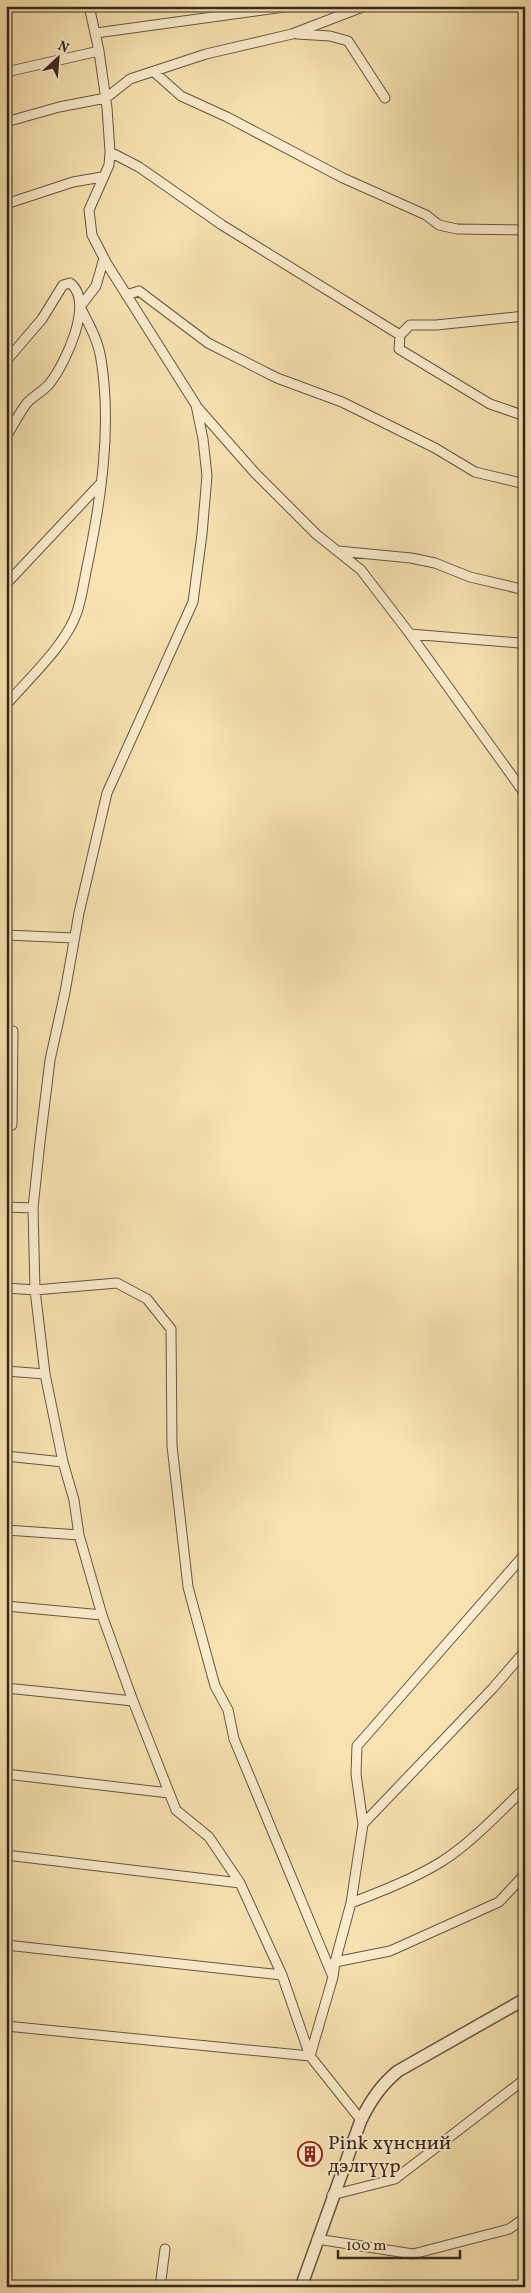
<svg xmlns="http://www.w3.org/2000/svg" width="531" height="2293" font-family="Vollkorn,serif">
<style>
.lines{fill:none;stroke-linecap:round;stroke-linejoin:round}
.minor-casing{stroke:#665643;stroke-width:11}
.tertiary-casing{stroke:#665643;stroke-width:14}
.minor{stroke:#faeccc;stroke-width:9}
.tertiary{stroke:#faeccc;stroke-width:11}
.labels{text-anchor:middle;stroke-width:4;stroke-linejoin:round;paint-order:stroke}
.poi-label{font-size:20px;fill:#36281e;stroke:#faeccc;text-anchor:start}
</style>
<rect width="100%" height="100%" fill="#f8e2b1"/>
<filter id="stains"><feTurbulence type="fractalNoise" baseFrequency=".004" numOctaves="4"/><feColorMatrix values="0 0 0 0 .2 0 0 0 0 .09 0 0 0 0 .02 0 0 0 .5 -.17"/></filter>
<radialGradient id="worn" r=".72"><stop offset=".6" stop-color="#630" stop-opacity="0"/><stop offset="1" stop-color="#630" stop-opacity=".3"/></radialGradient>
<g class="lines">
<defs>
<path id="minor" d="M96,33L292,6
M297,34L330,36L348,41L385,98
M6,72L99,51
M154,72L181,96L227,117L343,178L426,215L439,225L457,229L525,230
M6,122L59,107L106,98L130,79L206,54L292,34L365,6
M110,152L139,167L222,225L400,335L399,349L490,404L525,416
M6,204L73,182L102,177
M126,295L139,291L208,343L277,378L342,402L435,448L475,472L525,484
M400,335L410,325H436L525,316
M6,361L42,319L63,285L70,283C95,302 65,364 50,383C44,391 33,396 27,403C19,413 13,426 6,437
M197,407L255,473L316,534L361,570L410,634L519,643L525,647
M338,551L411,558L435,563L470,577L525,590
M6,584L101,483
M410,634L525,794
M6,705C29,678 66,645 77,612C82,597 84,581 87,567C101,500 112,427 101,359C98,340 89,324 80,307L96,286L104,258
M6,935L74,938
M6,1031H13L12,1125L6,1124
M6,1207L33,1208
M6,1288L35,1290L117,1283L147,1299L171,1329L172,1446L188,1587L215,1686L228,1710L234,1739L333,1977
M6,1371L45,1374
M6,1456L63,1462
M6,1530L79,1535
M6,1606L102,1615
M6,1688L133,1701
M6,1774L169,1793
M363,1824L356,1774L357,1746L525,1554
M6,1855L240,1883
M351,1903C382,1891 413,1879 441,1862C469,1845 501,1811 525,1788
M6,1945L282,1975
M335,1962L390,1951L499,1902L525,1874
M6,2026L310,2056L282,1975L240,1883L209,1837L176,1810L133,1701L102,1615L79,1535L74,1500L63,1462L45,1374L35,1290L33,1208L40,1142L50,1060L65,992L79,913L107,793L193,602L202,534L207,476L203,439L196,405L107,264L92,235L89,210L109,165L110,152L107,108L99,51L89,6
M361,2120L310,2056L333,1977L335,1962L351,1903L363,1824L493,1688L525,1651
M332,2195L395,2179L525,2079
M317,2239L413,2254L509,2229L525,2218
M160,2287L165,2249"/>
<path id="tertiary" d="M301,2287L361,2120C371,2100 381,2085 398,2071L525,1999"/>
</defs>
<use href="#minor" class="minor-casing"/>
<use href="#tertiary" class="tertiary-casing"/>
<use href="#minor" class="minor"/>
<use href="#tertiary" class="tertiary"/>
</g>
<defs>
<symbol id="building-ring" viewBox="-11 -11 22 22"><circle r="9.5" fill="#faeccc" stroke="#8f2418" stroke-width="1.5"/><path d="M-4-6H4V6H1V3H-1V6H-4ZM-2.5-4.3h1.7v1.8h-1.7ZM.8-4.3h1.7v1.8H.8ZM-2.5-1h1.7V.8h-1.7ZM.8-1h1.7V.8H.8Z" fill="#8f2418"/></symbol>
</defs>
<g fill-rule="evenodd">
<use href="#building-ring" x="296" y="2140" width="28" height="28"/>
</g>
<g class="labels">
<g class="poi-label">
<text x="328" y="2149">Pink хүнсний<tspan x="328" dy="23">дэлгүүр</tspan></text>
</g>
</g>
<rect width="531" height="2293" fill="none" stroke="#f8e2b1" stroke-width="25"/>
<rect x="8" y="8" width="516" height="2278" fill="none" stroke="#36281e" stroke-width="2.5"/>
<rect x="12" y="12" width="506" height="2268" fill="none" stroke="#36281e"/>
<g transform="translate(58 58) rotate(26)" stroke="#faeccc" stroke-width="4" paint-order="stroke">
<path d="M0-4L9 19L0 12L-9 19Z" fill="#36281e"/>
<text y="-8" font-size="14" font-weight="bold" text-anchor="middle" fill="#36281e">N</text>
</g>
<path d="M338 2250v8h122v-8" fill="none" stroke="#36281e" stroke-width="2.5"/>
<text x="346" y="2250" font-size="15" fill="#36281e" stroke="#faeccc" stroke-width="4" paint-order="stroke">100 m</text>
<rect width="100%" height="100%" filter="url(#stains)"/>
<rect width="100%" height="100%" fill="url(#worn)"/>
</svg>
